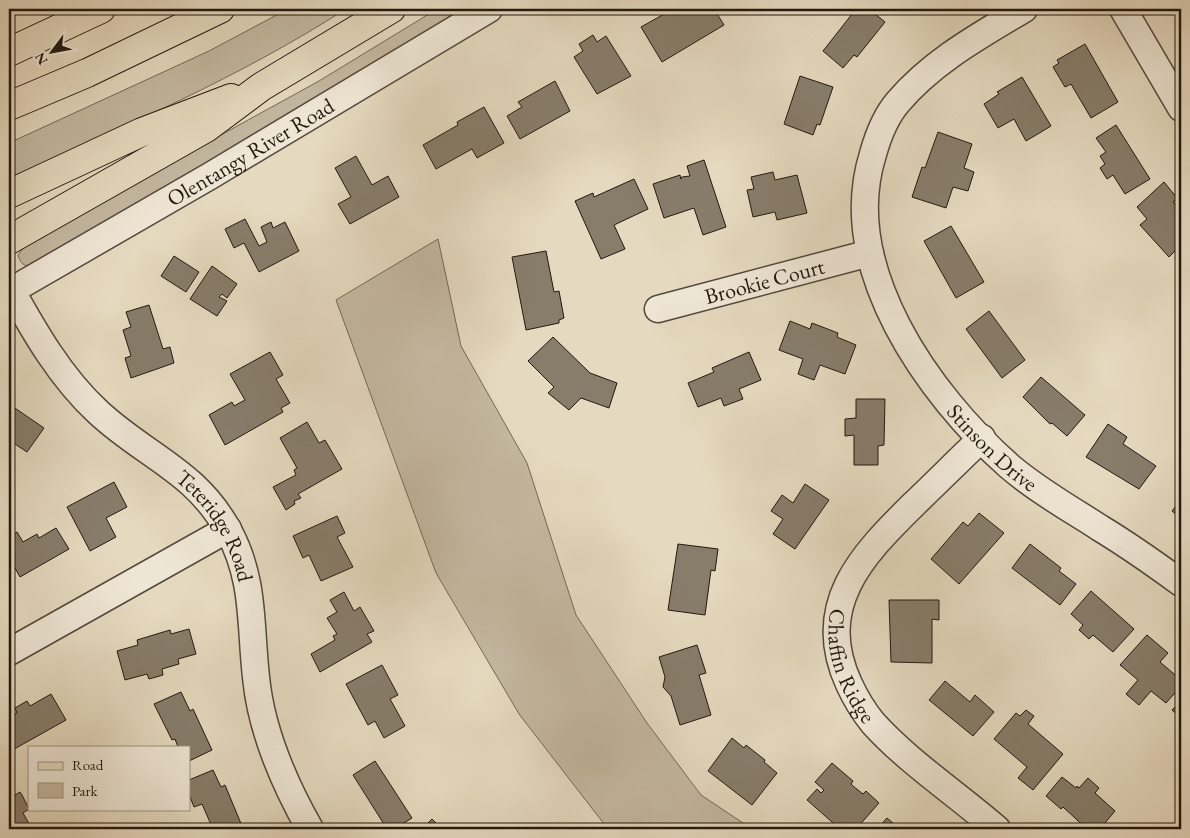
<svg xmlns="http://www.w3.org/2000/svg" width="1190" height="838" font-family="'EB Garamond',serif">
<style>
.green{fill:#c4b8a1;stroke:#736858}
.building{fill:#877d6b;stroke:#221910}
.lines{fill:none;stroke-linecap:round;stroke-linejoin:round}
.minor-casing{stroke:#53493c;stroke-width:29}
.major-casing{stroke:#221910;stroke-width:30}
.highway-casing{stroke:#221910;stroke-width:30}
.minor{stroke:#eee6d5;stroke-width:26}
.major{stroke:#e5d9bf;stroke-width:28}
.highway{stroke:#e5d9bf;stroke-width:28}
.labels{text-anchor:middle;stroke-width:4;stroke-linejoin:round;paint-order:stroke}
.street-label{font-size:22px;fill:#221910;stroke:#eee6d5}
</style>
<rect width="100%" height="100%" fill="#e5d9bf"/>
<filter id="stains"><feTurbulence type="fractalNoise" baseFrequency=".004" numOctaves="4"/><feColorMatrix values="0 0 0 0 .2 0 0 0 0 .09 0 0 0 0 .02 0 0 0 .5 -.17"/></filter>
<radialGradient id="worn" r=".72"><stop offset=".6" stop-color="#630" stop-opacity="0"/><stop offset="1" stop-color="#630" stop-opacity=".3"/></radialGradient>
<path class="green" d="M288,9H346C238,78 126,126 9,178V143L209,51Z
M437,9H470L32,266C23,266 21,264 18,255L28,241L319,81Z
M438,239L461,346L527,463L576,615L647,723L701,795L752,829H608L519,714L436,573L336,300Z"/>
<path class="building" d="M714,9L724,25L662,62L641,27L673,9Z
M856,9H869L885,22L857,57L854,55L843,68L823,51Z
M593,35L597,42L606,36L631,76L597,94L574,57L583,51L579,44Z
M1085,44L1118,102L1091,118L1071,84L1065,87L1053,67L1059,63L1057,60Z
M800,76L833,87L820,125L817,124L813,135L784,124Z
M1022,77L1051,126L1026,141L1014,119L998,128L984,104L999,94L997,92Z
M555,81L570,111L520,139L507,116L522,107L518,102Z
M484,107L504,143L477,158L472,149L436,169L423,145L458,125L457,122Z
M1116,125L1150,179L1125,194L1113,175L1107,179L1100,168L1105,164L1100,156L1106,152L1096,138Z
M938,132L972,144L964,168L974,172L968,191L953,187L946,208L912,197L922,167L925,168Z
M356,156L372,185L388,176L399,197L350,224L338,204L351,197L335,168Z
M704,160L726,227L703,235L694,208L664,218L653,184L680,175L681,179L682,177L690,176L687,166Z
M773,172L775,180L797,175L807,213L777,220L775,212L753,217L747,190L754,189L751,177Z
M634,179L648,209L614,225L625,249L601,259L575,201L593,193L594,197Z
M1164,182L1177,198L1173,202L1181,212V245L1169,257L1140,225L1147,219L1137,207Z
M245,219L259,246L267,242L261,227L271,222L273,228L285,222L299,251L259,272L244,243L234,248L225,229Z
M951,226L984,282L956,298L924,241Z
M546,251L554,292L559,291L564,318L559,320V323L526,330L512,257Z
M174,256L199,272L186,292L161,276Z
M212,266L237,284L227,298L222,294L219,297L227,301L217,316L190,299Z
M149,305L163,349L170,347L174,363L131,378L125,358L131,356L123,330L131,327L126,312Z
M989,311L1025,360L1002,378L966,329Z
M790,321L810,329L812,323L838,333L837,337L856,345L845,374L820,365L814,380L798,374L803,359L779,350Z
M553,337L590,373L617,383L609,408L581,398L569,410L548,393L554,387L528,361Z
M270,352L283,375L276,379L290,403L281,408L283,412L225,445L209,415L232,402L234,406L245,400L230,374Z
M749,352L761,380L739,389L743,399L724,406L721,398L698,407L688,383L714,372L712,368Z
M1041,377L1085,415L1067,436L1052,423L1050,424L1023,397Z
M856,399H885L884,445L878,446V465H854V435L845,436V419L856,418Z
M9,404L44,428L27,452L9,440Z
M307,422L319,443L325,440L342,469L298,494L301,498L294,501L295,504L286,510L273,487L296,475L294,470L297,468L280,438Z
M1108,424L1127,437L1123,444L1156,466L1139,489L1086,457Z
M114,482L127,507L106,518L116,537L90,551L67,507Z
M805,484L829,500L795,549L773,534L783,519L771,511L782,495L793,503Z
M1181,500V518L1172,511Z
M979,513L1004,533L959,584L931,559L963,522L968,526Z
M337,516L345,533L337,537L353,567L321,581L309,555L303,558L293,536Z
M56,528L69,549L20,577L9,557V537L17,532L23,542L37,534L39,538Z
M678,544L718,549L715,571L711,570L705,615L668,610Z
M1030,544L1061,568L1059,571L1076,584L1060,605L1012,568Z
M1091,591L1134,629L1113,652L1093,635L1089,639L1079,630L1083,625L1071,614Z
M344,592L354,611L360,607L374,631L367,634L372,642L320,672L311,654L335,640L333,636L337,634L327,618L337,612L330,600Z
M889,600H939V620L932,619V663L891,662Z
M189,629L196,654L178,659L179,664L162,669L163,675L149,679L147,674L125,680L117,651L138,645L137,640L170,630L171,634Z
M1147,635L1168,653L1160,662L1181,680V686L1166,703L1151,691L1139,705L1126,694L1138,680L1120,665Z
M697,645L706,673L699,675L711,715L680,725L671,696L663,687L665,677L659,657Z
M382,665L398,695L390,699L405,726L384,738L375,721L368,725L346,684Z
M945,681L970,702L975,695L994,712L973,736L929,700Z
M181,692L190,711L193,709L212,750L189,761V747H178L175,739L172,740L154,704Z
M51,694L66,720L9,752V718L17,713L15,708L27,701L30,706Z
M1181,701V718L1172,710Z
M1026,710L1034,716L1028,724L1063,754L1033,790L1018,778L1027,767L994,739L1016,713L1020,716Z
M732,738L744,748L746,745L765,760L764,762L777,773L752,805L708,771Z
M375,761L412,818L394,829H387L353,775Z
M832,763L853,781L851,784L853,786L863,794L866,791L879,803L856,829H840L807,800L817,789L821,793L824,790L815,782Z
M213,770L221,787L225,785L242,826L234,829H213L202,804L194,807L189,794V780Z
M1062,777L1076,788L1077,786L1079,788L1088,778L1099,788L1095,793L1115,811L1100,829H1087L1063,807L1061,809L1046,796Z
M9,792L12,797L20,792L22,795L29,809L23,813L32,829H9Z
M887,818L900,829H877Z
M432,819L442,829H422Z"/>
<g class="lines">
<defs>
<g id="minor">
<path id="s1" d="M1024,9C979,36 933,61 898,102C886,116 878,136 873,154C837,268 929,395 1009,466C1037,490 1069,508 1100,528C1128,545 1155,564 1181,583"/>
<path d="M1123,9L1181,108"/>
<path id="s2" d="M9,286C34,331 60,377 98,412C145,456 196,471 228,530C255,579 250,624 256,677C261,731 284,783 310,829"/>
<path id="s3" d="M9,292L210,176L489,9"/>
<path id="s4" d="M658,309L870,253"/>
<path id="s5" d="M982,438C959,460 937,482 914,504C861,556 813,606 849,684C855,697 864,712 873,723C907,761 958,795 997,829"/>
<path d="M9,652L228,529"/>
</g>
<path id="major" d="M9,194L142,132L231,98
M9,240L206,128L261,87L391,9"/>
<path id="highway" d="M9,52L101,9
M9,106L87,73L220,9"/>
</defs>
<use href="#minor" class="minor-casing"/>
<use href="#major" class="major-casing"/>
<use href="#highway" class="highway-casing"/>
<use href="#minor" class="minor"/>
<use href="#major" class="major"/>
<use href="#highway" class="highway"/>
</g>
<g class="labels">
<g class="street-label">
<text dy="8" stroke="none"><textPath href="#s3" startOffset="279">Olentangy River Road</textPath></text>
<text dy="8" stroke="none"><textPath href="#s4" startOffset="110">Brookie Court</textPath></text>
<text dy="8" stroke="none"><textPath href="#s1" startOffset="549">Stinson Drive</textPath></text>
<text dy="8" stroke="none"><textPath href="#s2" startOffset="322">Teteridge Road</textPath></text>
<text dy="8" stroke="none"><textPath href="#s5" startOffset="285">Chaffin Ridge</textPath></text>
</g>
</g>
<rect width="1190" height="838" fill="none" stroke="#e5d9bf" stroke-width="30"/>
<rect x="10" y="10" width="1170" height="818" fill="none" stroke="#221910" stroke-width="2.5"/>
<rect x="15" y="15" width="1160" height="808" fill="none" stroke="#221910"/>
<rect x="28" y="746" width="162" height="65" fill="#eee6d5" stroke="#9c9486"/>
<rect x="38" y="762" width="25" height="8" fill="#e5d9bf" stroke="#9c9486"/>
<text x="72" y="770" font-size="15" fill="#221910">Road</text>
<rect x="38" y="783" width="25" height="15" fill="#c4b8a1" stroke="#9c9486"/>
<text x="72" y="796" font-size="15" fill="#221910">Park</text>
<g transform="translate(52 52) rotate(238)" stroke="#eee6d5" stroke-width="4" paint-order="stroke">
<path d="M0-4L9 19L0 12L-9 19Z" fill="#221910"/>
<text y="-8" font-size="14" font-weight="bold" text-anchor="middle" fill="#221910">N</text>
</g>
<rect width="100%" height="100%" filter="url(#stains)"/>
<rect width="100%" height="100%" fill="url(#worn)"/>
</svg>
